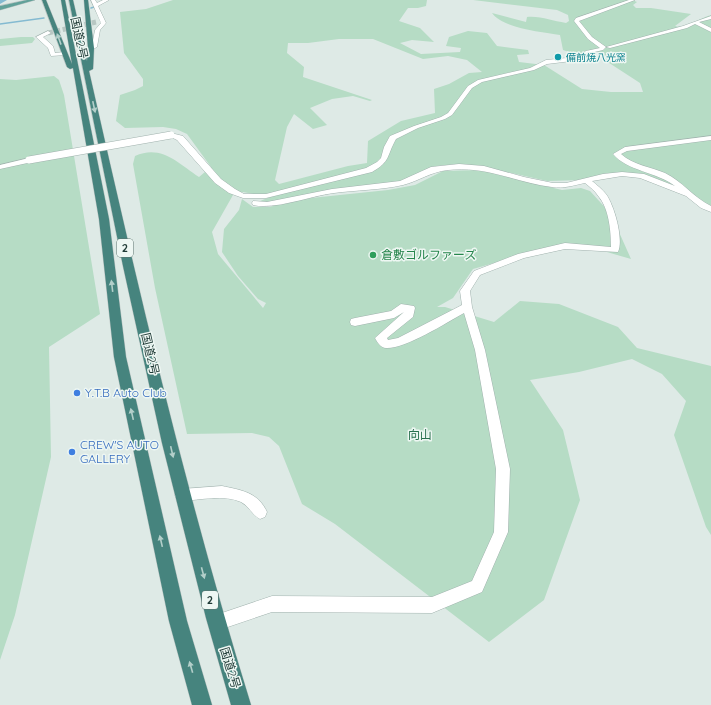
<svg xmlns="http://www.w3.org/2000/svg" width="711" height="705" font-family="Quicksand,'Noto Sans JP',sans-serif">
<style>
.green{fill:#b6dcc5;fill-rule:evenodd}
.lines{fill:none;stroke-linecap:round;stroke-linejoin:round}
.stream{stroke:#84bad1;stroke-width:1.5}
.river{fill:#84bad1;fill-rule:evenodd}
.minor-tunnel{stroke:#b8c7c3;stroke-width:5;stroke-dasharray:5 2.5;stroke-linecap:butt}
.minor-casing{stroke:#a1b2ae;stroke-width:1}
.primary-casing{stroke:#bcc4c3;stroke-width:1}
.trunk-casing{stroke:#bcc4c3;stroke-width:1}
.minor{fill:#fff;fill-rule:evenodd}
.primary{fill:#61a199;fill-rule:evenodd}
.trunk{fill:#46847e;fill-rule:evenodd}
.minor-bridge-casing{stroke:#a1b2ae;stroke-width:8;stroke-linecap:butt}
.minor-bridge{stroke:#fff;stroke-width:7}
.oneway{fill:#b3cfca}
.culture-dot{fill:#0f9aa8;stroke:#eef7f3;stroke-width:1.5}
.leisure-dot{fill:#2e9e5b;stroke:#eef7f3;stroke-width:1.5}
.shop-dot{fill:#3f7fe0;stroke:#eef7f3;stroke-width:1.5}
.labels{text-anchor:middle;stroke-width:3;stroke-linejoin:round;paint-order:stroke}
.far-culture-label{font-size:10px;fill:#0d838f;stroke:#eef7f3;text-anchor:start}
.shield{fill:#eef7f3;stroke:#5d736f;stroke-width:1}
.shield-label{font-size:11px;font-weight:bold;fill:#1f3a36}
.street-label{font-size:12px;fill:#1f3a36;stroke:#eef7f3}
.leisure-label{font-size:12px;fill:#27864d;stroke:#eef7f3;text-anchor:start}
.shop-label{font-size:12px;fill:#366cbe;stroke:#eef7f3;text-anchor:start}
.park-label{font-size:12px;fill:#29714f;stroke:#eef7f3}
</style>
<rect width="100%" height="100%" fill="#deeae6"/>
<path class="green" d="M173,0H427L426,6L418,8H408L399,21L420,28L434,42L412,40L400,43L421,54L460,52L461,48L446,46L449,37L468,31L487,33L497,46L528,50L529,54L517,55L519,62L544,65L582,89L611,92H643L640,83L600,57L599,52L588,50L578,55L563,50L560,35C542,32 502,28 492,13L526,22L527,17C542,16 552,21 566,23L569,21L568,15L557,10L473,0H632L637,2L633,5L636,8H651L691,14L675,26C687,29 699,18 711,15V207L703,204L692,193L626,173H608L582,180L547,181L489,168L459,164L436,166L409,179L396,183L267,202L260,201L270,197L243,192L233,195L212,232L218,254L263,308L266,303L258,299L238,276L222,252L224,229L239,210L242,199L253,207H270L292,200L388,190L415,185L443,171L479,170L562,190L581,188L590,191L611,214L631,259L586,246L565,243L473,269L453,298L437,307H445L494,322L520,301L559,304L618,327L637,348L711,366V535L706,527L674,435L686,401L662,374L632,359L579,372L530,380L563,430L580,500L544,600L489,642L335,524L302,504L279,446L269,437L252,433L187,434L155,288L133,164L135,156C161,144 178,163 199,177L211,167L187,134L176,129L163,127L125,128L116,121L120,95L135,90L143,86V79L124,53L120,12L146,9ZM339,39H373L423,59L448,56L467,60L482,72L469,73L449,84L434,89L435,113L401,121L368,141L367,163L348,166L279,184L275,180L287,127L294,114L313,129L327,125L310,108L332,99L353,96L370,101L372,100L303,77L304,67L287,53L288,43H308Z
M21,37H33L35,39L32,43L0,46V39Z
M54,76L59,80L64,95L100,314L49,347L51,457L15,615L0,660V79L16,80Z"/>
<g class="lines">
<path class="stream" d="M91,8L94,7
M0,24L44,18"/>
<path class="river" d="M0,0H7L0,4Z"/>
<path class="minor-tunnel" d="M48,33L96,22"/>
<defs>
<path id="minor" d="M91,0H95L97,3L103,0H109L98,6L106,23L100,30L97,47L91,50L88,48L92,46L95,30L101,23Z
M629,0H635L579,21L592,37L606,47L683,26L711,16V19L699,22L711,28V32L695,24L687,28L610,48L606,47L603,50L590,53L580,60L547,64L534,70L482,82L472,88L452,115L445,119L418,128L396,139C386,157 391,161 372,172L266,198H243L229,193L215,183L177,140L167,135L171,133L183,136L221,179L235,189L244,194H266L366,168L377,162L381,158L384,147L390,136L414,126L441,117L448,113L468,86L478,80L530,68L546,60L577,57L586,51L600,48L588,39L574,21L576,18Z
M48,31L51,33L43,37L53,46L55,53L64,52L67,54L66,55L51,56L48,48L36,37Z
M711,136V140L627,151L621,154C633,165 651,167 665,173C682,181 694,198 711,206V212L701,208L686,196L640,178L622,176L592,181C597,185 602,189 606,194C614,205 624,239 618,252L565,249L524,258L480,275L470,291L472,307L485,350L510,469L508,532L482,592L432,613L272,612L216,631L210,629L208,623L210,617L272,596L432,597L472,581L494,532L496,469L475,350L464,313C446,323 405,349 386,348C381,348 377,342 375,338L404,312L394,318L355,326L351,325L350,322L351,319L355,318L391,311L401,304L414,306L415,308L413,317L387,338L388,340L398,338L462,305L460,291L474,271L518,254L565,243L611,247C611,231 609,209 599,197C595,191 590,187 585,183C574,185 564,189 552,187C517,183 485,165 448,170C430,172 419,181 403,185C381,190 356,190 334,193C310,196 275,210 253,205L252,203L253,201L267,202L332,189L400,181L431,167L459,164L484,166L524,177L553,183H566L603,174L622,172L644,174L675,186C657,172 627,171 613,154L625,147Z
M29,158L33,160L32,162L0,169V165Z
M222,486C241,490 258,492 267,512L265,517L260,519C252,515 249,506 241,502C224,494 200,500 182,501L177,499L175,495L177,491L182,489Z"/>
<path id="primary" d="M27,0H35L0,10V6Z"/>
<path id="trunk" d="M42,0H46L72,64L61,0H65L109,219L126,357L187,621L212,705H192L169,621L114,357L99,219L73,68L70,69L67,67Z
M69,0H73L87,61L88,48L84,0H88L94,48L93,69L89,71C137,284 186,495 251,705H231L206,618L162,443L123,266Z"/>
</defs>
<use href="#minor" class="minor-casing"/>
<use href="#primary" class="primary-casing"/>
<use href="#trunk" class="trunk-casing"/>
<use href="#minor" class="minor"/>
<use href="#primary" class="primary"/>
<use href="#trunk" class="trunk"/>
<defs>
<path id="minor-bridge" d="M29,160L171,135"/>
</defs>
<use href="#minor-bridge" class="minor-bridge-casing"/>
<use href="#minor-bridge" class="minor-bridge"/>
</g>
<defs><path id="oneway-solid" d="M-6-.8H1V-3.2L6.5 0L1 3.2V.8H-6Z"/></defs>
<g class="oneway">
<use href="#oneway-solid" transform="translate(59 39) rotate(-110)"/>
<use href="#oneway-solid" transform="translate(94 107) rotate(78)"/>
<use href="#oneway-solid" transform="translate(112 286) rotate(-97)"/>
<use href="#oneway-solid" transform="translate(132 414) rotate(-103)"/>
<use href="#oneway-solid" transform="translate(172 452) rotate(77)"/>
<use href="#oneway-solid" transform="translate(161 541) rotate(-103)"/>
<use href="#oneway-solid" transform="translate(203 573) rotate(75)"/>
<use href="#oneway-solid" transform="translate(191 667) rotate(-106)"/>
</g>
<circle class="culture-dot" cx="558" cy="57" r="4"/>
<circle class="leisure-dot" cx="373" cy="255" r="4"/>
<g class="shop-dot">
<circle cx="77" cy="393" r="4"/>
<circle cx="72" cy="452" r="4"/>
</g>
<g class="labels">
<g class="far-culture-label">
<text x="566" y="61">備前焼八光窯</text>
</g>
<g class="shield">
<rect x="117" y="239" width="16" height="18" rx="3"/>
<rect x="202" y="591" width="16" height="18" rx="3"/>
</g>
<g class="shield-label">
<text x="125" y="252">2</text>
<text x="210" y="604">2</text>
</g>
<g class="street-label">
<text transform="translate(79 38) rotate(78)" y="4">国道2号</text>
<text transform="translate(150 354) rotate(77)" y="4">国道2号</text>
<text transform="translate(230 668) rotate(73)" y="4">国道2号</text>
</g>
<g class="leisure-label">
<text x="381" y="259">倉敷ゴルファーズ</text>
</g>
<g class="shop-label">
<text x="85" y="397">Y.T.B Auto Club</text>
<text x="80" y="449">CREW'S AUTO<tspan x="80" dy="14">GALLERY</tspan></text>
</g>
<g class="park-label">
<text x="420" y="439">向山</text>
</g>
</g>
</svg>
